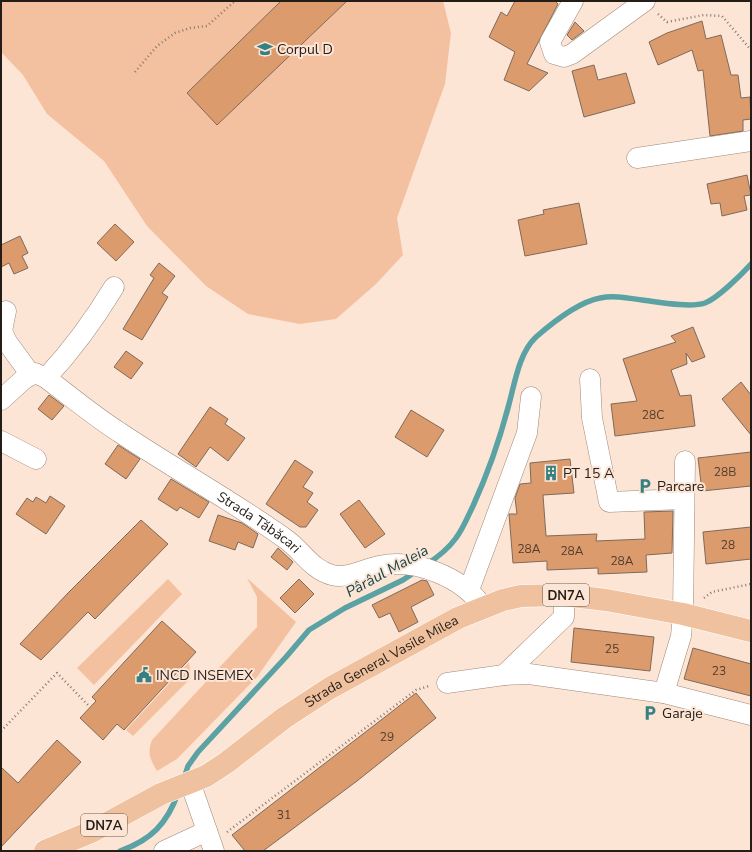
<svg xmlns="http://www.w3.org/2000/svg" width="752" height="852" font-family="'Nunito Sans',sans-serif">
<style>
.green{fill:#f3c19f}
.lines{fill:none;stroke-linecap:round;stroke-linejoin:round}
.stream{stroke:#5aa2a3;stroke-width:5.5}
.building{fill:#db9b6d;stroke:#7e6a5b}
.minor-casing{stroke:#9e8879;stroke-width:21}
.major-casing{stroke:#fff;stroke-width:23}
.path{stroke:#89796f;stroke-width:2.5;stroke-dasharray:1 3;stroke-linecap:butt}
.minor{stroke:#fff;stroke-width:20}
.major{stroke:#efc19e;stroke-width:22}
.labels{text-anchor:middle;stroke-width:4;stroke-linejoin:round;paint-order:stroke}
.number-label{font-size:12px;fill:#523c2c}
.shield{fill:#fde5d5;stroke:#65584f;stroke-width:1}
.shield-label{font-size:13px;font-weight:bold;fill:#241c16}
.poi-label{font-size:14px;fill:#241c16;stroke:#fde5d5;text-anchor:start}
.street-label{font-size:14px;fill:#241c16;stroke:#fde5d5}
.water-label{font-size:15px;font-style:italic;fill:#134446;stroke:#fde5d5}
</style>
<rect width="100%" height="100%" fill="#fde5d5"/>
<path class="green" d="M1,1H443L451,33L445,84L397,218L403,255L376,284L336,319L300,324L248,314L206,286L147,226L104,161L47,114L23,75L1,52Z
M247,578L296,622L257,677L177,759L157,771C150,759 147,753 152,740L257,627V597Z
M168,579L182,594L94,685L77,668Z
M189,662L191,678L133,736L126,730Z"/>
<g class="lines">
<path class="stream" d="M427,564C438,557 448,549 456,538C463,529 468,516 473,506C488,473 500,439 509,404C515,382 519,353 536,337C552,323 579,302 600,298C614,295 628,298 642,300C658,302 690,308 705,303C718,298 742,274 751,264
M184,778L188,766L198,752L286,657L309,630L345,608L403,580L415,572
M120,851C151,840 167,824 178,793"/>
</g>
<path class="building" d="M281,1H347L217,125L187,93Z
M515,1H555L558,4L527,64L548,73L529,91L504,80L515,52L489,37L501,12L507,16Z
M702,21L706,39L721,35L731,75H738L741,98L750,97L751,119L743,120V131L710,136L703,70L698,71L692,50L658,65L649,42L667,33Z
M575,22L584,31L572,40L567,35Z
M594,65L598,80L626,73L635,103L584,117L572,71Z
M747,175L751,195L744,196L747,210L722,216L720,203L711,204L707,184Z
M579,203L587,244L525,256L518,220L544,214L543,210Z
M115,224L134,242L116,261L97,243Z
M20,236L28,253L22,256L28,268L14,274L9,263L1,267V245Z
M159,263L175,276L162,293L168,297L142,340L123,329L154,278L150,275Z
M693,327L705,357L692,362L686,353L687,364L671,370L680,396L691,395L695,426L615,436L611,404L637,401L623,359L676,342L671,336Z
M126,351L143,363L131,379L114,367Z
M741,382L751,395V435L722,399Z
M49,395L64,406L52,420L38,409Z
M210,407L228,419L225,424L245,438L228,461L210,447L196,467L178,454Z
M411,410L444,430L427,457L395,437Z
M118,445L140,459L126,479L105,464Z
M751,452V486L702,491L698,458Z
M570,459L574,493L543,495L546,536L597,534L596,541L645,539L644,512L673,511L672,553L646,555L647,572L598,574V568L547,570V561L513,563L509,514H517L515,498L520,484L531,483L530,463Z
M295,460L313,472L303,487L313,493L307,502L318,510L306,527H300L266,504Z
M171,479L209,502L199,518L180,507L177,511L158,499Z
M50,496L65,506L46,534L16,514L27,498L33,502L36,497L46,503Z
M359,500L385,534L365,548L340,514Z
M218,515L242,523L258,534L253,548L238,542L235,550L209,541Z
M141,520L168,544L95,619L88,612L41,660L20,644L68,593Z
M751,527V559L706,564L703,532Z
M278,548L293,562L287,570L271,557Z
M299,579L314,594L295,613L280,598Z
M422,580L427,581L434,595L411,607L418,622L399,632L390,613L379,618L372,605Z
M162,621L196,652L124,730L117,724L103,740L80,718L96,701L92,697Z
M574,628L654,637L650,671L571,662Z
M693,648L751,664V696L684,679Z
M416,693L436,718L357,781L263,851H245L232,835Z
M57,740L81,762L1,847V767L18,783Z"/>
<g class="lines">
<defs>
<g id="minor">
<path d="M573,1L550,42L554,54L564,57L572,54L645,1"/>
<path d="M637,158L751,141"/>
<path d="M6,311L2,331L7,342L31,375"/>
<path d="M46,378C72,350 94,320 114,287"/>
<path d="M590,379L592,418L609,502L684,499"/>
<path id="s1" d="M1,400L24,379L35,373L46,378C70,396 94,416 119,432C174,469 233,501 287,540C302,551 312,570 332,575C347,579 364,569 379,566C415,558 462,577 483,607"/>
<path d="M1,441L36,459"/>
<path d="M469,590L527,433L531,397"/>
<path d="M564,595V617L504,675L529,674L664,693L681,636L683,614L685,461"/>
<path d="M447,683L504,675"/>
<path d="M664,693L751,715"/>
<path d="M190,782L214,851"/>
<path d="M164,851L207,831"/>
</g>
<g id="major">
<path id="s2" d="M45,851L91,832L161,794L206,776L226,763L284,718L330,688L458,618L503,600L521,596L564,595L606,600L683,614L751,631"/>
</g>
</defs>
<use href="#minor" class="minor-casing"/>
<use href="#major" class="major-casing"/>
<path class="path" d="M658,14L667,22L704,15L722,16L751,50
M135,72L157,46L175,33L190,28L207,26L235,1
M704,598L712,592L751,584
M1,731L57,673L88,705
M227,832L416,690L429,686"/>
<use href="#minor" class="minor"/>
<use href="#major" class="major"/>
</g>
<defs>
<symbol id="university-bare" viewBox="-9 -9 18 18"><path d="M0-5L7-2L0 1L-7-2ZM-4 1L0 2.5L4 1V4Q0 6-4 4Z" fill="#378082" stroke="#fde5d5" stroke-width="2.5" paint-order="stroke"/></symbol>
<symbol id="building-bare" viewBox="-9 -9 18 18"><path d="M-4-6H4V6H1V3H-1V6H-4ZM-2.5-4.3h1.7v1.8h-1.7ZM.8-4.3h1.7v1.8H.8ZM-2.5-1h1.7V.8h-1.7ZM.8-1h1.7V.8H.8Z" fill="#378082" stroke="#fde5d5" stroke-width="2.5" paint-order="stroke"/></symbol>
<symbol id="parking-bare" viewBox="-9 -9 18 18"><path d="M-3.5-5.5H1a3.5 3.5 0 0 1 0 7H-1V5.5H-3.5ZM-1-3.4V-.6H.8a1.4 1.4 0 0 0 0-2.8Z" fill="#378082" stroke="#fde5d5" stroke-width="2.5" paint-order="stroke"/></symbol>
<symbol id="civic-bare" viewBox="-9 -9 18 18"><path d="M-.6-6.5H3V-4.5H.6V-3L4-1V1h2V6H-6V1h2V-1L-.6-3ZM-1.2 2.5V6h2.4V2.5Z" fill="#378082" stroke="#fde5d5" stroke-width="2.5" paint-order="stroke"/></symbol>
</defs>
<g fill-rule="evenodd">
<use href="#university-bare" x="254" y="38" width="22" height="22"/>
<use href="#building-bare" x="540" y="462" width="22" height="22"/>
<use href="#parking-bare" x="634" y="475" width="22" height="22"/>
<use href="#civic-bare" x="133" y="664" width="22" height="22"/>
<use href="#parking-bare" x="639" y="702" width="22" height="22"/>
</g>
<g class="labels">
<g class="number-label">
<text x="653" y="419">28C</text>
<text x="725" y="476">28B</text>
<text x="728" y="549">28</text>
<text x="529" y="553">28A</text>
<text x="572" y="555">28A</text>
<text x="622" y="565">28A</text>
<text x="612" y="653">25</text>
<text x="719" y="675">23</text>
<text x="387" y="741">29</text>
<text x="284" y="819">31</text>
</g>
<g class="shield">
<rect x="543" y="584" width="46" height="22" rx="3"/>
<rect x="81" y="814" width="46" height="22" rx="3"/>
</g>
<g class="shield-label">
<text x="566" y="600">DN7A</text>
<text x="104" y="830">DN7A</text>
</g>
<g class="poi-label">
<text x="277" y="54">Corpul D</text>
<text x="563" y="478">PT 15 A</text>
<text x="657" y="491">Parcare</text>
<text x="156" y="680">INCD INSEMEX</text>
<text x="662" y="718">Garaje</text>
</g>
<g class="street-label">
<text dy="5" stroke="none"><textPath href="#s1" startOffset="313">Strada Tăbăcari</textPath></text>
<text dy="5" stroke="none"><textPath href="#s2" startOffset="388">Strada General Vasile Milea</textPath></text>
</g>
<g class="water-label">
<text transform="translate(387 571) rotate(-29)" y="5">Pârâul Maleia</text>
</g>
</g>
<rect width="752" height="852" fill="none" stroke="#241c16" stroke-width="4"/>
</svg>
